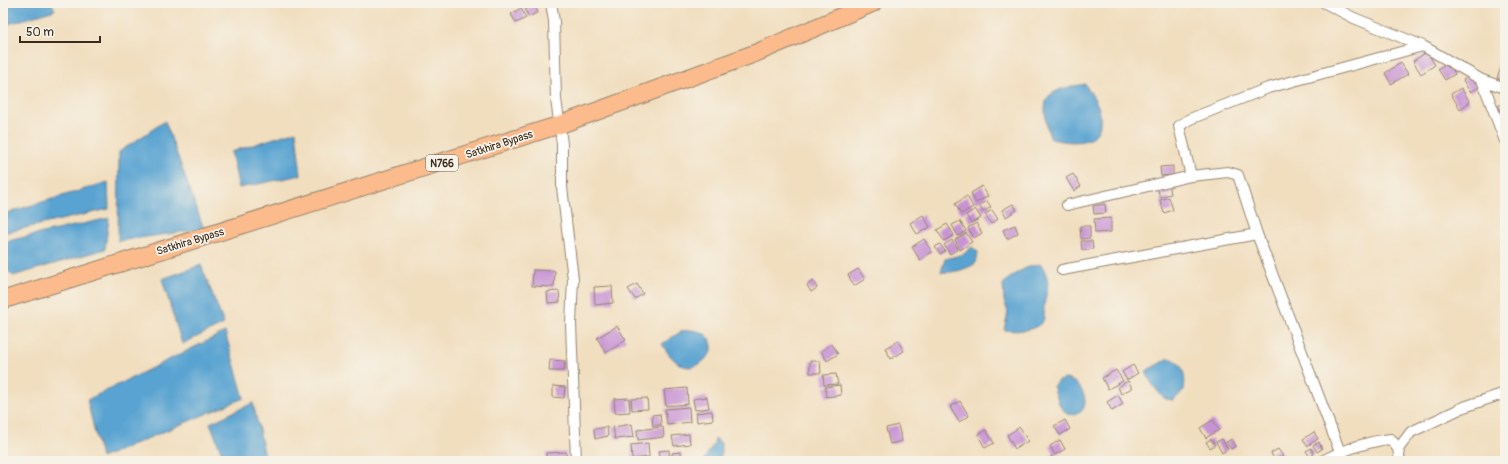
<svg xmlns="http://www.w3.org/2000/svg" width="1508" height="464" font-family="Pangolin,sans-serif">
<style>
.water{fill:#59a3d1;stroke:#4a6678}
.building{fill:#c793d4}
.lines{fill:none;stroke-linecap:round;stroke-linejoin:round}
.minor-casing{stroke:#96846e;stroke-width:12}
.trunk-casing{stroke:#96846e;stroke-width:19}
.minor{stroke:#fff;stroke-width:10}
.trunk{stroke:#fbbb8d;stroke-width:17}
.labels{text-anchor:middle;stroke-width:3.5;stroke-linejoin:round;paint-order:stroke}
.shield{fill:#f7f3e8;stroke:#73665b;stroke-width:1}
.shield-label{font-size:10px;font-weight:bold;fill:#3b2a1e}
.street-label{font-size:11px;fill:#3b2a1e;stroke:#f7f3e8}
</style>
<rect width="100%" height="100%" fill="#f7f3e8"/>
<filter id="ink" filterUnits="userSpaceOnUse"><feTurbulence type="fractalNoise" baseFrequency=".025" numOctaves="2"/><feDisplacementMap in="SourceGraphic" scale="8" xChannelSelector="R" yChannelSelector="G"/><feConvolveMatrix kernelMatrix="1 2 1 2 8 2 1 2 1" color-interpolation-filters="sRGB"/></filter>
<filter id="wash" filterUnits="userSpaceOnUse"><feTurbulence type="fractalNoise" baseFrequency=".012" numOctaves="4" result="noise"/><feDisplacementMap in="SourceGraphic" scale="16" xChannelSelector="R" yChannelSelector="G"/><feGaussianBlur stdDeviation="0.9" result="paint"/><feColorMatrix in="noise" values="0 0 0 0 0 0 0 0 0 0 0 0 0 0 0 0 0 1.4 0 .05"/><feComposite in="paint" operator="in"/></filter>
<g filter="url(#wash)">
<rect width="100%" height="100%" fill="#f1debf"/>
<path class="water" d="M3,3H52L55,10L5,25L3,19Z
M1085,84C1090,92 1099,104 1100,114C1104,146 1074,144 1051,139C1047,131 1041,104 1049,96C1057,88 1074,86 1085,84Z
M165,121L204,229L118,241L119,152Z
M296,131L301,175L239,188L231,152Z
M108,182L109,209L3,233V214Z
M109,218L105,249L13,276L3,265V242Z
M972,247L978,252L976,263C965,270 953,273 941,272L945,259L964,254Z
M1041,264C1051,281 1048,286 1044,305C1043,312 1047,319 1040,324C1031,332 1015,331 1004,330L1008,312L1004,301L1003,284C1013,274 1026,266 1041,264Z
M201,265L224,324L182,344L162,279Z
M690,330C704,331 713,336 712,351C693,379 675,366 662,344L682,331Z
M225,332L244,398L101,458L87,400Z
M1169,358C1184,361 1186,378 1184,391L1173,400L1165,399C1156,390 1150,383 1146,371Z
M1065,379C1087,381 1095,419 1067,414L1060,406L1053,386L1059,381Z
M253,403L266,461H225L210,423Z
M715,438L721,443V461H703L714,444Z"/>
<g id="blocks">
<path class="building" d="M534,5L538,12L529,17L525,10Z
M521,8L526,18L516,23L511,14Z
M1427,52L1435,65L1421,74L1413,61Z
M1448,62L1455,74L1445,80L1438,69Z
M1401,63L1408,74L1391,84L1385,73Z
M1502,65L1505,66V81L1497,78Z
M1472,74L1480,87L1470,92L1463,80Z
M1461,88L1470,102L1460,109L1451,94Z
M1505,102V117L1498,106Z
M1173,166V175L1161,176L1160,167Z
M1073,174L1081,186L1074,191L1066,178Z
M1169,184L1171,194L1160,197L1157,187Z
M982,186L988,196L976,203L971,193Z
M967,196L973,207L961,214L955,204Z
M1169,197L1173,210L1164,213L1160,200Z
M987,201L991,207L983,212L979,205Z
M1013,204L1017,210L1006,217L1002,210Z
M1105,204L1106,213L1094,214L1093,206Z
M975,209L981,218L971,223L966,215Z
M992,210L998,219L991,224L985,214Z
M923,215L930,227L917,234L910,223Z
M1111,218V232L1095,233L1094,219Z
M960,221L966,231L958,236L952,225Z
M976,223L982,233L974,238L968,228Z
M947,224L954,235L944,241L937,230Z
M1015,225L1018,233L1007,239L1003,230Z
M1080,226H1090V238L1081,239Z
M966,233L972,242L960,250L955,240Z
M924,239L932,252L920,260L912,247Z
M952,240L958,249L950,254L944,245Z
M1081,241H1092L1093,249L1082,250Z
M940,244L945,251L940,254L935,247Z
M858,269L865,279L854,286L848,275Z
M533,270L555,271L554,287L532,286Z
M813,281L817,288L811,292L807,285Z
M637,284L643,294L635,299L628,289Z
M612,286L613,303L595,305L594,287Z
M559,291L560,302L548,303L547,292Z
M617,326L626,340L606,353L597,338Z
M898,341L904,351L891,359L885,348Z
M832,344L838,354L827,361L821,351Z
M550,360L565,361L564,371H549Z
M810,361H820L821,373H810Z
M1133,365L1138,373L1127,380L1122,372Z
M1116,370L1123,381L1108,389L1102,378Z
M836,374L838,384L824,385L823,375Z
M1128,381L1132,388L1121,394L1118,387Z
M840,385L841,395L826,397L825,387Z
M553,386L565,387L564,398L553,397Z
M687,388L688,404L666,406L664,390Z
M1118,395L1123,404L1112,411L1107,402Z
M707,397L709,408L695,410L693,399Z
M629,398L630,412L615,413L614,399Z
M647,398L648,409L632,410L631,399Z
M960,401L969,416L959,422L950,407Z
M689,407L690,422L667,425L665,409Z
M712,411L713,420L697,422L696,413Z
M660,414L661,425L653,426L652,415Z
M1065,420L1070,429L1060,435L1054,426Z
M1213,420L1219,430L1206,438L1200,428Z
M632,424L634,437L615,439L613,427Z
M898,425L902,441L890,444L886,428Z
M607,427L608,436L595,439L594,429Z
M663,427L664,437L638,440L637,430Z
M1020,427L1028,441L1015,449L1007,435Z
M986,430L994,443L985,448L978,435Z
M1314,432L1318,439L1307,446L1303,439Z
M689,434L690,444L674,446L672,436Z
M1211,439L1215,445L1210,448L1206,442Z
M1222,439L1228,449L1222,453L1216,442Z
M1232,439L1236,446L1231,449L1226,442Z
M1060,440L1065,449L1055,455L1050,446Z
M1319,442L1322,449L1317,452L1313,445Z
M648,443L649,457L632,459L631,445Z
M1311,448L1314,454L1310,457L1306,451Z
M1278,449L1283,456L1275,461L1271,453Z
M669,450L670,461H661L659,451Z
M566,452L567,461H546V453Z
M681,452L682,461H672V453Z
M1052,456L1055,461H1045Z
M913,457L916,461H906Z"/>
</g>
</g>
<g filter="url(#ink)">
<use href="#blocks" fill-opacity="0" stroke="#96846e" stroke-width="1"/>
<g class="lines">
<defs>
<path id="minor" d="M551,3L554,21L556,99L562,144V187L573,279L571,323L576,461
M1325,3L1354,18L1423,46L1482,80L1505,88
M1482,80L1505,141
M1191,176L1179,126L1190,119L1268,88L1423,46
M1067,205L1191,176L1228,172L1238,175L1257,234L1340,452
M1062,270L1257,234
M1398,449L1411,432L1464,407L1505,393
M1322,461C1344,450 1367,441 1391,439L1398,449L1400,461"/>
<path id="trunk" d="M3,300L559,125L756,53L873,3"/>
</defs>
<use href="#minor" class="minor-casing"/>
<use href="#trunk" class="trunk-casing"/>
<use href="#minor" class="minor"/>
<use href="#trunk" class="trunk"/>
</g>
</g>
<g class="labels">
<rect class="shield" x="426" y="155" width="32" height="16" rx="3"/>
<g class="shield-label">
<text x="442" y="167">N766</text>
</g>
<g class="street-label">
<text transform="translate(499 144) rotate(-18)" y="4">Satkhira Bypass</text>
<text transform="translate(190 241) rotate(-17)" y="4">Satkhira Bypass</text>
</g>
</g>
<rect width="1508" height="464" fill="none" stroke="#f7f3e8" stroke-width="16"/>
<path d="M20 36v6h80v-6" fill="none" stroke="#3b2a1e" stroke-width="2"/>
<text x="26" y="36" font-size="12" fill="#3b2a1e" stroke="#f7f3e8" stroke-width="3" paint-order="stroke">50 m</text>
</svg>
